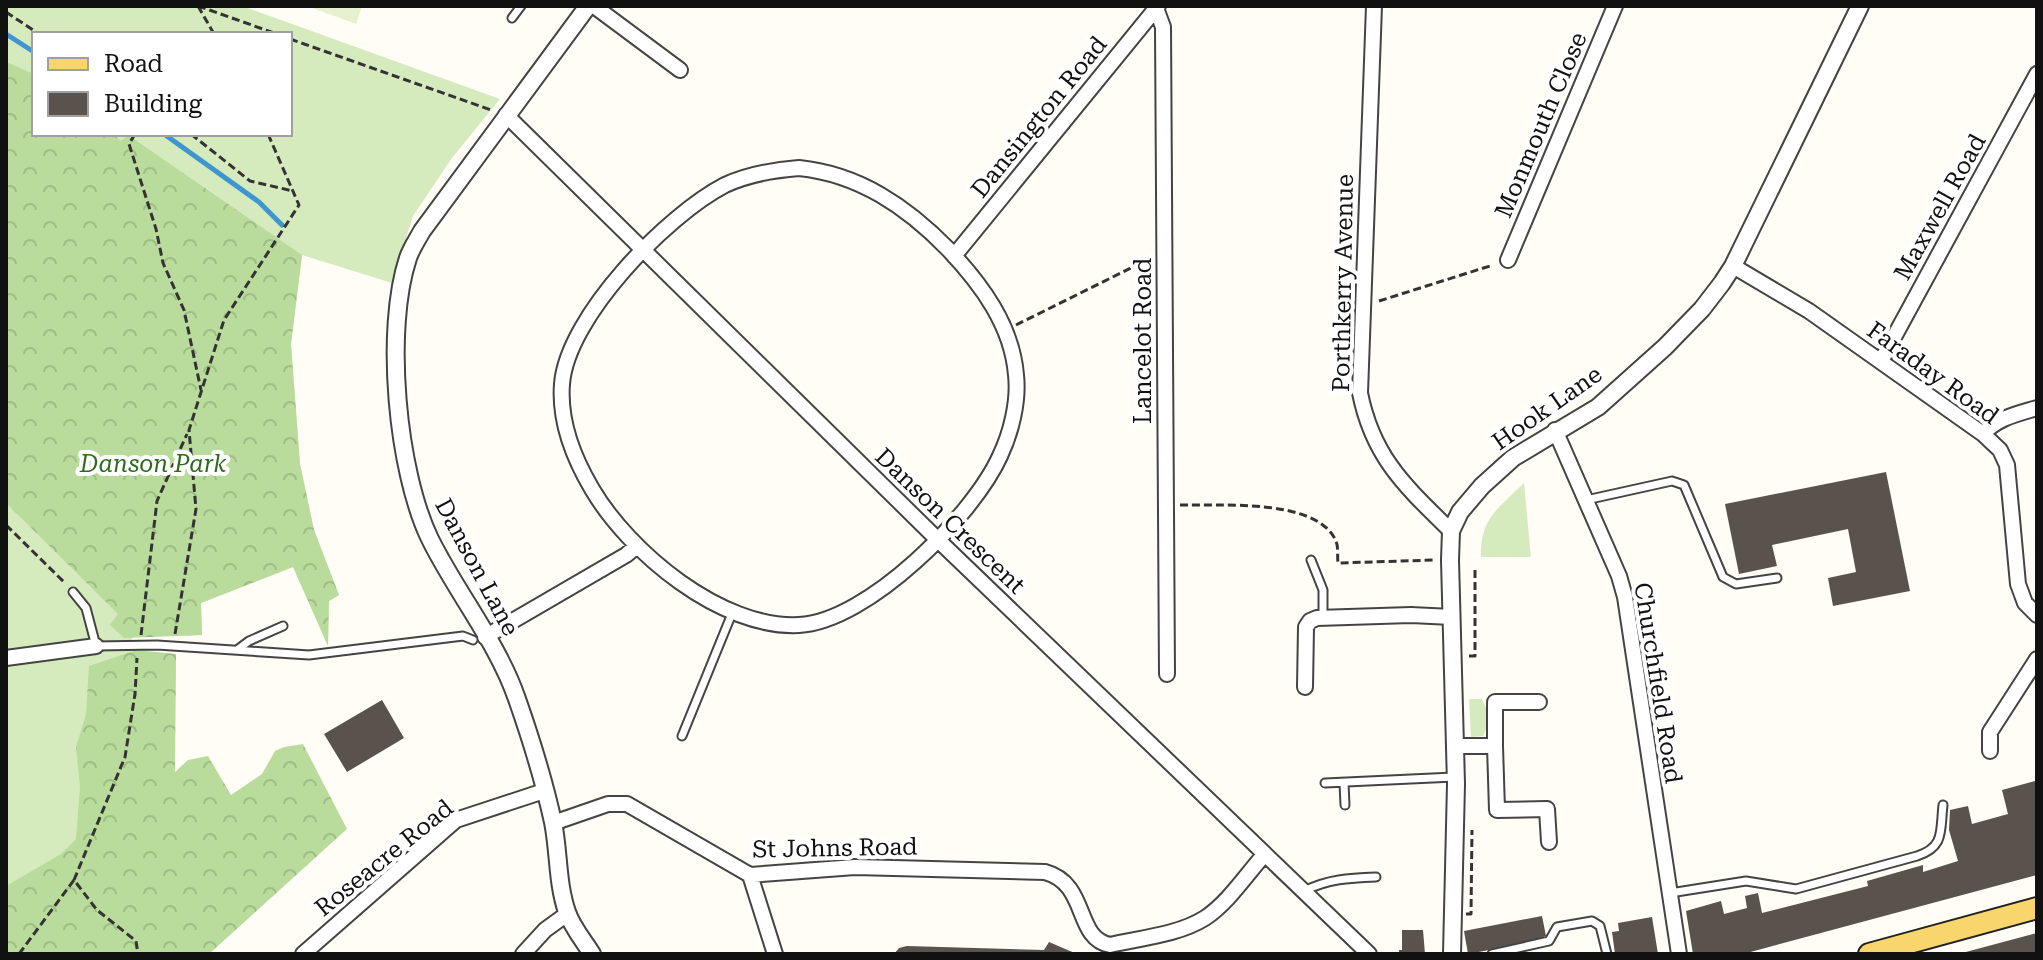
<svg xmlns="http://www.w3.org/2000/svg" width="2043" height="960" font-family="'Roboto Serif',serif">
<style>
.grass{fill:#d5ebbd;fill-rule:evenodd}
.forest{fill:url(#forest-crowns)}
.pitch{fill:#e6f2cf}
.lines{fill:none;stroke-linecap:round;stroke-linejoin:round}
.stream{stroke:#3f96cf;stroke-width:5}
.building{fill:#5a524d}
.service-casing{stroke:#444;stroke-width:11}
.minor-casing{stroke:#444;stroke-width:18}
.tertiary-casing{stroke:#444;stroke-width:20}
.primary-casing{stroke:#222;stroke-width:24}
.path{stroke:#333;stroke-width:3;stroke-dasharray:8 4;stroke-linecap:butt}
.service{stroke:#fff;stroke-width:7}
.minor{stroke:#fff;stroke-width:14}
.tertiary{stroke:#fff;stroke-width:16}
.primary{stroke:#f9d66b;stroke-width:20}
.labels{text-anchor:middle;stroke-width:8;stroke-linejoin:round;paint-order:stroke}
.street-label{font-size:24px;fill:#111;stroke:#fff}
.park-label{font-size:24px;font-style:italic;fill:#2f6b1f;stroke:#fff}
</style>
<defs>
<pattern id="forest-crowns" width="20" height="18" patternUnits="userSpaceOnUse" patternTransform="scale(2)"><rect width="20" height="18" fill="#b9dc9c"/><path d="M2 6a3 3 0 1 1 6 0M12 15a3 3 0 1 1 6 0" fill="none" stroke="#9ebc85"/></pattern>
</defs>
<rect width="100%" height="100%" fill="#fffdf5"/>
<path class="grass" d="M6,6H242L500,99L452,158L413,216L392,283L302,255L291,344L300,464L314,530L339,595L329,601L328,646L293,567L201,603L202,635L133,637L130,642L132,653L176,654L174,773L6,954ZM34,34H290V134H34Z
M1524,483L1531,557H1481C1480,518 1498,509 1524,483Z
M1469,699H1482C1489,714 1491,722 1483,736L1471,737Z"/>
<path class="forest" d="M6,62L34,74V134H114L121,141L128,135L302,255L291,344L300,464L314,530L339,595L329,601L328,646L293,567L201,603L202,635L124,638L110,625L118,614L6,503Z
M136,650L176,654L175,772L188,760L208,756L231,795L262,774L275,751L284,747L303,744L347,829L209,954H6V886L61,854L76,839L80,787L76,747L86,714L89,666Z"/>
<path class="pitch" d="M307,6H362L356,24Z"/>
<g class="lines">
<path class="stream" d="M6,34L34,52
M164,134L259,202L282,225"/>
</g>
<path class="building" d="M1886,472L1910,591L1833,606L1828,578L1856,572L1848,529L1772,545L1777,566L1739,574L1725,504Z
M382,700L404,738L347,772L324,734Z
M2035,781L2037,875L1743,954H1693L1686,911L1721,901L1724,914L1747,908L1745,896L1758,893L1762,913L1868,886L1867,881L1923,865V872L1958,861L1949,830L1950,810L1968,806L1972,824L2008,814L2002,790Z
M1542,916L1546,936L1531,942L1468,954L1464,931Z
M1652,917L1658,954H1615L1612,932L1619,931L1618,923Z
M1402,930H1423L1425,954H1399V950H1402Z
M2037,933V954H1962V953Z
M1049,942L1077,954H894L899,948L907,946L1044,950Z"/>
<g class="lines">
<defs>
<path id="service" d="M512,18L521,6
M1586,500L1672,481L1684,485L1723,577L1736,584L1777,578
M1311,560L1323,590V617
M73,592L86,608L96,646L157,645L309,655L463,636L473,640
M237,650L249,641L283,626
M682,736L733,611
M1325,783L1454,777
M1344,783L1345,805
M1304,891C1328,879 1349,878 1376,877
M1670,893L1746,881L1796,889L1917,856C1945,847 1940,831 1943,805
M1492,954L1549,941L1557,927L1592,921L1600,926L1607,954"/>
<path id="minor" d="M594,6L680,70
M1374,6L1360,393C1373,458 1406,487 1451,531
M1156,8L1163,27L1167,674
M506,115L938,540L1369,954
M799,168C859,174 907,207 948,249C981,284 1012,325 1016,375C1019,401 1011,433 1000,456C973,516 867,622 799,625C721,629 629,552 592,489C573,457 559,422 562,384C567,317 667,215 725,185C749,174 773,170 799,168Z
M954,256L1158,6
M1508,260L1615,6
M1733,266L1809,311L1983,434L2000,450L2007,465L2018,584L2025,603L2037,615
M1881,361L2037,74
M1555,430L1619,576L1625,597L1679,954
M1983,434C1997,418 2017,414 2037,408
M485,637L626,555L637,546
M6,658L96,646
M1305,687L1306,627L1310,621L1317,618L1411,615L1452,617
M1455,746H1495L1497,810L1547,809L1549,842
M1495,746V702H1539
M1990,751V732L2037,659
M553,823L608,804H627L750,875L855,867L1045,872C1089,884 1074,938 1110,945C1140,938 1178,935 1205,918C1228,903 1246,875 1264,855
M750,875L775,954
M303,954L456,820L544,791
M523,954L545,930L567,914"/>
<path id="tertiary" d="M588,6L422,231C417,240 411,249 408,258C384,330 397,471 430,539C456,592 498,643 517,699C531,739 544,781 553,822C559,852 557,883 567,912C572,927 584,941 592,954
M1452,954L1456,784L1450,560L1451,531L1460,512L1482,486L1513,458L1598,407L1665,347L1702,309L1722,283L1733,266L1860,6"/>
<path id="primary" d="M1869,954L2037,908"/>
</defs>
<use href="#service" class="service-casing"/>
<use href="#minor" class="minor-casing"/>
<use href="#tertiary" class="tertiary-casing"/>
<use href="#primary" class="primary-casing"/>
<path class="path" d="M198,6L277,34
M198,6L214,34
M6,12L39,34
M290,39L491,110
M135,134L129,144L156,229L163,263L184,310L201,390
M191,134L250,181L293,191
M1379,301L1493,265
M1016,325L1149,259
M1180,505C1220,506 1314,498 1335,539C1339,546 1337,555 1338,563L1436,560
M6,525L65,583
M175,634L196,509L189,430L224,320L299,205L268,134
M141,635L157,501L187,434
M1469,656H1475V567
M74,880L125,757L135,694L137,658
M1466,914H1471L1472,830
M19,954L74,880L97,910L136,941L138,954"/>
<use href="#service" class="service"/>
<use href="#minor" class="minor"/>
<use href="#tertiary" class="tertiary"/>
<use href="#primary" class="primary"/>
</g>
<g class="labels">
<g class="street-label">
<text transform="translate(1039 117) rotate(-51)" y="8">Dansington Road</text>
<text transform="translate(1541 125) rotate(-67)" y="8">Monmouth Close</text>
<text transform="translate(1940 207) rotate(-61)" y="8">Maxwell Road</text>
<text transform="translate(1343 283) rotate(-89)" y="8">Porthkerry Avenue</text>
<text transform="translate(1143 341) rotate(-90)" y="8">Lancelot Road</text>
<text transform="translate(1933 373) rotate(36)" y="8">Faraday Road</text>
<text transform="translate(1547 408) rotate(-35)" y="8">Hook Lane</text>
<text transform="translate(950 521) rotate(44)" y="8">Danson Crescent</text>
<text transform="translate(477 567) rotate(62)" y="8">Danson Lane</text>
<text transform="translate(1658 683) rotate(81)" y="8">Churchfield Road</text>
<text transform="translate(835 848) rotate(-1)" y="8">St Johns Road</text>
<text transform="translate(384 858) rotate(-39)" y="8">Roseacre Road</text>
</g>
<g class="park-label">
<text x="153" y="472">Danson Park</text>
</g>
</g>
<rect width="2043" height="960" fill="none" stroke="#111111" stroke-width="16"/>
<rect x="32" y="32" width="260" height="104" fill="#ffffff" stroke="#a0a0a0" stroke-width="2"/>
<rect x="48" y="58" width="40" height="12" fill="#f9d66b" stroke="#a0a0a0" stroke-width="2"/>
<text x="104" y="72" font-size="24" fill="#111111">Road</text>
<rect x="48" y="92" width="40" height="24" fill="#5a524d" stroke="#a0a0a0" stroke-width="2"/>
<text x="104" y="112" font-size="24" fill="#111111">Building</text>
</svg>
